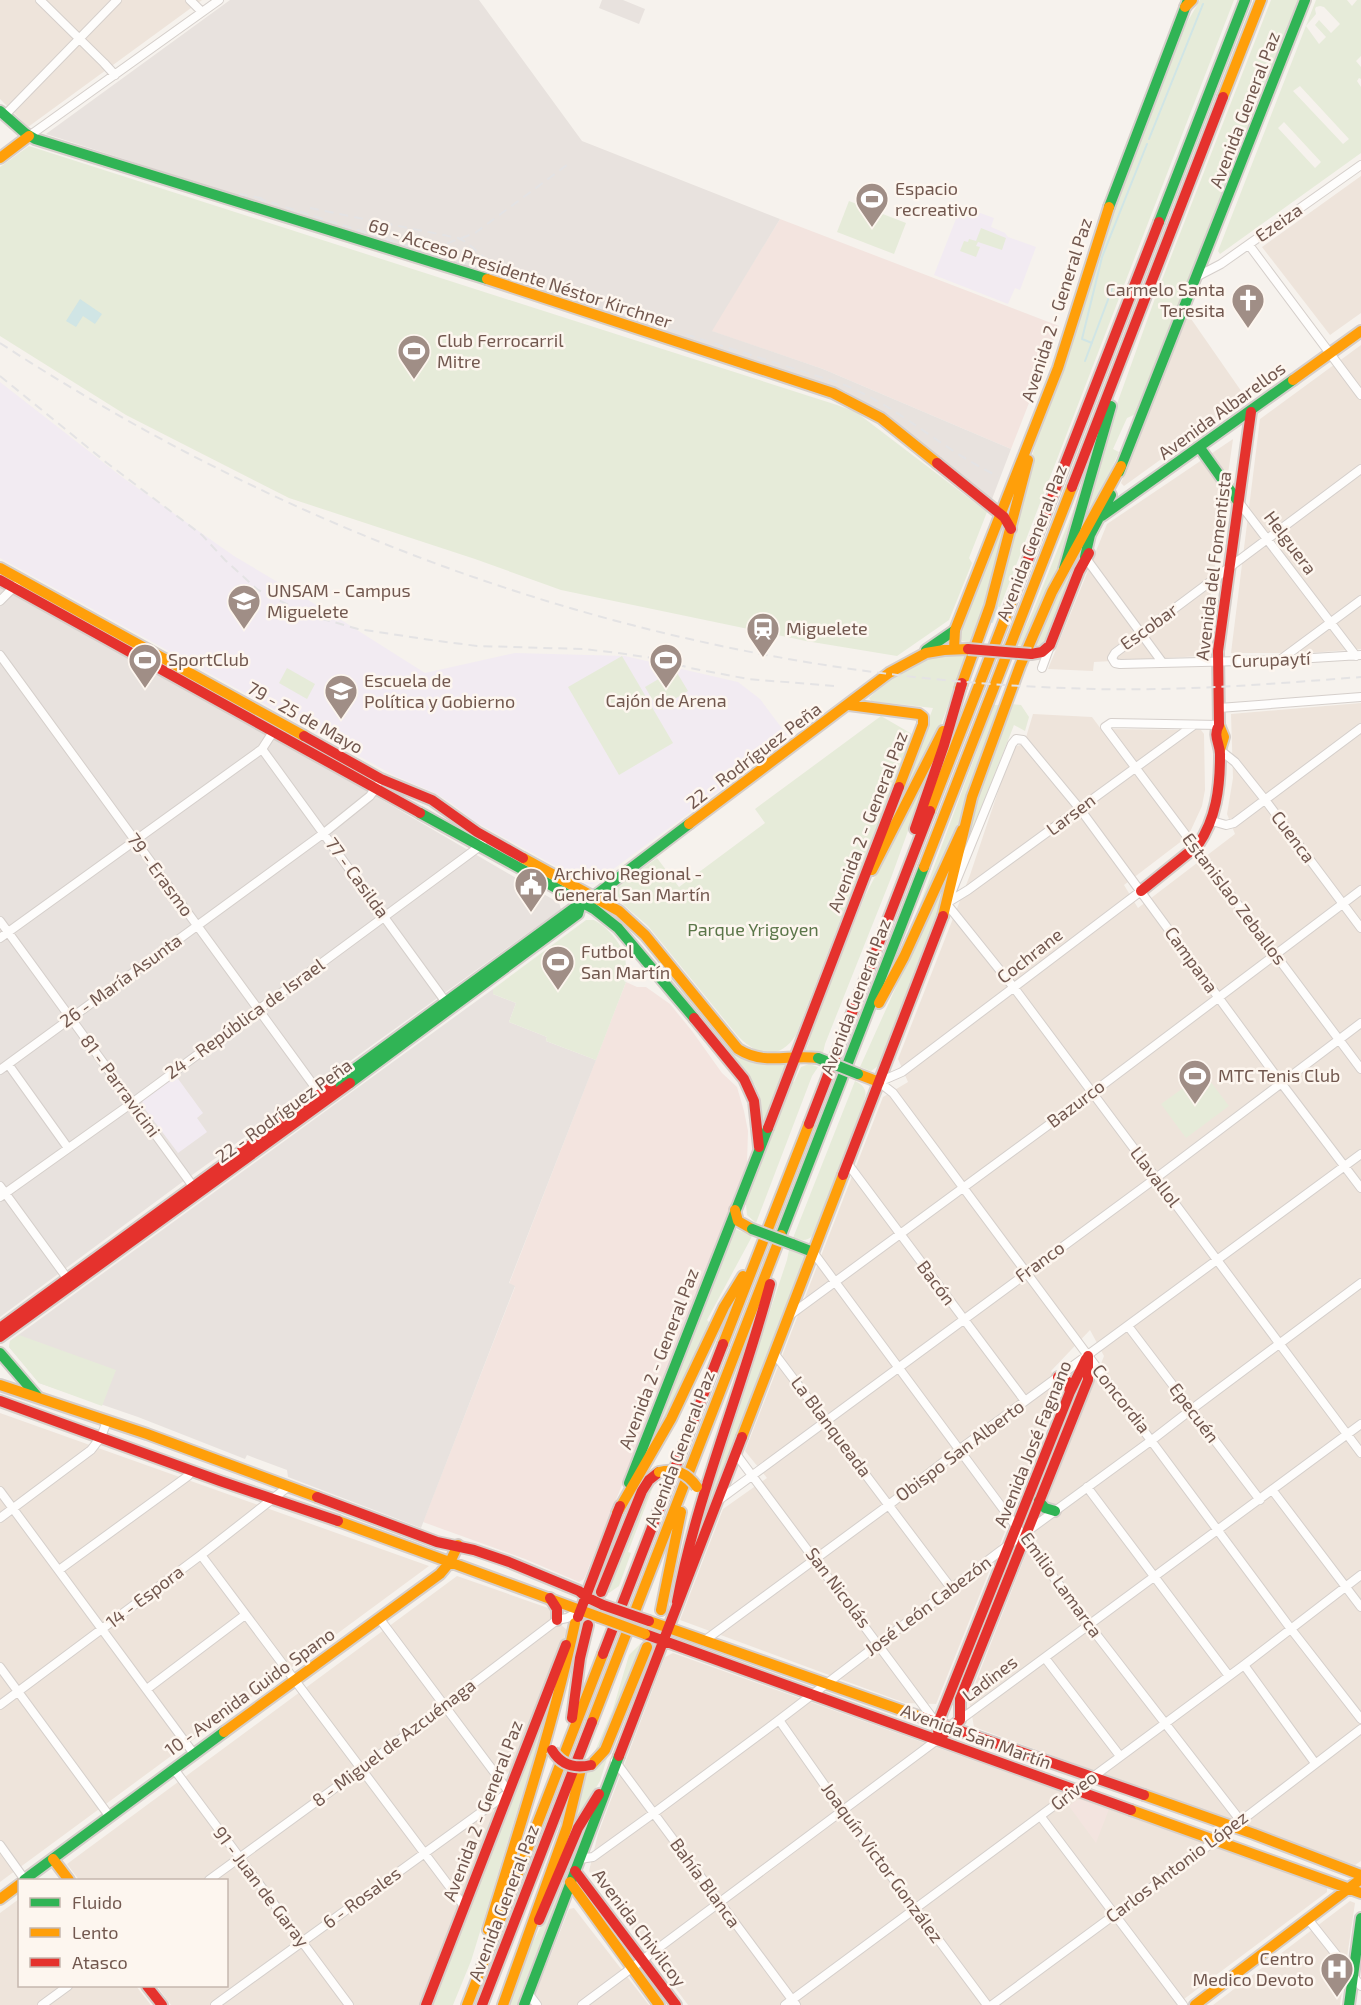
<svg xmlns="http://www.w3.org/2000/svg" width="1361" height="2005" font-family="'Exo 2',sans-serif">
<style>
.residential{fill:#eee4db}
.commercial{fill:#f3e4df}
.industrial{fill:#e8e2de}
.education{fill:#f2ebf2}
.green{fill:#e6ebd9;fill-rule:evenodd}
.water{fill:#d0e5e5}
.lines{fill:none;stroke-linecap:round;stroke-linejoin:round}
.stream{stroke:#d0e5e5;stroke-width:2}
.street-casing{stroke:#d5cfcb;stroke-width:10}
.fast-casing{stroke:#d5ceca;stroke-width:14}
.slow-casing{stroke:#d5ceca;stroke-width:14}
.jam-casing{stroke:#d5ceca;stroke-width:14}
.street{stroke:#fefdfc;stroke-width:8}
.fast{stroke:#30b455;stroke-width:10}
.slow{stroke:#ff9f0a;stroke-width:10}
.jam{stroke:#e5322d;stroke-width:10}
.rail{stroke:#e4e3e4;stroke-width:2;stroke-dasharray:9 6;stroke-linecap:butt}
.fast-bridge-casing{stroke:#d5ceca;stroke-width:14;stroke-linecap:butt}
.slow-bridge-casing{stroke:#d5ceca;stroke-width:14;stroke-linecap:butt}
.jam-bridge-casing{stroke:#d5ceca;stroke-width:14;stroke-linecap:butt}
.fast-bridge{stroke:#30b455;stroke-width:10}
.slow-bridge{stroke:#ff9f0a;stroke-width:10}
.jam-bridge{stroke:#e5322d;stroke-width:10}
.labels{text-anchor:middle;stroke-width:5;stroke-linejoin:round;paint-order:stroke}
.street-label{font-size:18px;fill:#72584f;stroke:#fdf6ef}
.poi-label{font-size:18px;fill:#72584f;stroke:#fdf6ef;text-anchor:start}
.park-label{font-size:18px;fill:#5b7649;stroke:#fdf6ef}
</style>
<rect width="100%" height="100%" fill="#f6f2ed"/>
<path class="residential" d="M0,0H202L28,127L0,99Z
M1361,176V313L1330,335L1262,247Z
M1187,313L1246,398L1124,486L1121,483Z
M1361,345V649L1310,653H1231L1260,419Z
M1233,439L1202,656L1094,662L1093,671L1048,669L1107,524Z
M1361,703V1861L1355,1865L974,1727L969,1699L1104,1356L1090,1330L1051,1371L1062,1389L936,1704L905,1703L680,1620L723,1509L767,1478L745,1451L883,1097L908,1082L898,1059L970,875L1013,747L1024,744L1033,714L1092,717L1101,729L1201,730L1204,734L1205,790L1202,806L1190,832L1183,840L1124,885L1138,908L1235,834L1227,814L1233,778L1231,714Z
M0,1413L429,1566L0,1882Z
M457,1576L551,1609L561,1625L567,1630L512,1770L488,1788L494,1814L420,2005H171L157,1986H226V1880H79L67,1864Z
M673,1653L1327,1887V1892L1176,2005H688L589,1871L598,1834L665,1657Z
M19,1899L20,1986H136L151,2005H0V1913Z
M1350,1901L1355,1903L1340,2005H1213Z
M574,1908L649,2005H531L569,1909Z"/>
<path class="commercial" d="M780,219L1059,326L1011,449L823,369L711,331Z
M626,982L637,987H646L670,1004L692,1031L722,1073L737,1087L744,1111L748,1131L747,1163L658,1393L655,1392L641,1438L584,1579L579,1582L525,1559L423,1522L515,1287L509,1284Z
M1077,1800H1082L1109,1809L1096,1843L1069,1806Z"/>
<path class="industrial" d="M230,0H479L582,141L780,219L712,331L823,369L1011,449L992,499L885,415L845,391L46,134Z
M602,0H623L645,9L639,24L599,8Z
M0,588L279,740L559,903L561,909L181,1183L0,1317Z
M493,989V994L516,1003L509,1022L547,1037L546,1041L596,1060L509,1283L515,1286L421,1528L288,1477L287,1470L247,1455L245,1459L138,1417L39,1383L9,1347L10,1341Z"/>
<path class="education" d="M961,206L994,218L991,227L1005,233L1008,237L1036,247L1020,290L1015,288L1008,304L934,275Z
M0,382L122,477L234,556L335,616L425,673L515,653L625,656L738,682L760,699L790,739L593,884H588L474,821L451,803L435,793L395,776L0,558Z
M176,1076L203,1113L197,1118L207,1132L178,1153L142,1105L143,1100Z"/>
<path class="green" d="M1200,0H1234L1000,607L995,606L1038,433L1084,303L1111,215L1185,26Z
M1271,0H1299L1206,242L1193,267L1136,414L1127,418L1113,449L1119,452L1108,477L1078,532L1113,415L1158,290Z
M1316,0H1347L1352,6L1357,0H1361V56L1356,61L1361,67V79L1359,78L1357,81L1361,87V153L1220,254L1218,251ZM1320,6L1324,7L1340,24L1331,33L1319,20L1315,25L1326,37L1319,44L1306,26L1316,14L1315,9L1316,7ZM1300,86L1349,139L1343,144L1293,91ZM1284,122L1321,162L1315,168L1278,128Z
M29,146L837,405L856,412L987,512L969,558L972,563L949,620L897,656L806,641L561,590L475,559L289,498L126,415L0,336V167Z
M849,201L906,223L894,254L837,232Z
M981,228L1006,238L1002,250L978,242L976,246L980,247L976,257L960,251L964,241L968,242L969,239L976,241Z
M1089,471L1059,565L1023,646L1017,645L1033,611Z
M1003,521L1007,525L987,602L972,643L962,641L959,635L960,631Z
M1068,574L1071,575L1046,638L1041,644L1034,647Z
M967,653L939,730L884,837L933,708L871,701L869,698C884,684 913,660 933,655C943,652 956,654 967,653Z
M622,656L673,743L619,775L568,687Z
M287,668L315,684L307,699L279,683Z
M672,671H676L688,691L658,709L645,687Z
M1012,704L1021,705L1029,717L1025,731L1014,725L957,871C970,813 991,759 1012,704Z
M994,705H1000L968,788L954,840L900,958Z
M881,716L912,734L796,1035C779,1062 755,1055 737,1035L648,926L612,895L613,890L657,858L679,887L765,823L755,809Z
M930,770L891,878L825,1044L823,1053L806,1050L810,1040L808,1039L865,896Z
M946,876L934,927L881,1064L871,1071L860,1067Z
M586,920H594C614,931 633,957 624,981L626,982L596,1060L546,1041L547,1037L509,1022L516,1003L493,994V989Z
M666,972L680,990L693,1000L741,1057L757,1064H787L764,1123L762,1122L761,1100L755,1085L665,975L664,973Z
M809,1064L818,1067L812,1076L756,1223L747,1215L746,1205L744,1204L791,1081L794,1082L801,1067Z
M1204,1073L1229,1106L1186,1138L1161,1104Z
M855,1081C864,1085 868,1091 864,1100L866,1101L813,1235C808,1242 800,1240 793,1238Z
M733,1228L752,1236L749,1242L707,1320L710,1323L663,1424L644,1456Z
M789,1250L806,1257L804,1262L806,1263L692,1556L697,1530L787,1260Z
M19,1335L116,1370L102,1406L39,1383L9,1347L10,1341Z
M656,1479L628,1552L631,1553L619,1586L609,1593L605,1592L640,1504Z
M640,1644L644,1645L603,1744L592,1758L613,1709L629,1655Z
M558,1679L471,1961L453,2005H431Z
M608,1755L600,1781L576,1821L562,1857L586,1772Z
M587,1823L519,2005H508L528,1952L553,1902L577,1839Z"/>
<path class="water" d="M80,299L102,314L95,324L83,316L76,327L66,321Z"/>
<g class="lines">
<path class="stream" d="M1149,139L1203,4
M1092,343L1082,339L1102,257L1147,144
M1085,361L1112,289
M992,622L997,607"/>
<defs>
<path id="street" d="M40,0L104,63L115,75
M190,0L202,12
M5,115L117,0
M29,136L219,0
M1249,245L1361,395
M1196,277L1221,264L1361,165
M1361,469L1115,653L1112,658L1115,663L1120,664L1280,660L1361,655
M1238,501L1356,656
M1085,557L1162,662
M0,601L16,585
M0,655L320,1094
M1280,660L1361,600
M1042,668L1050,646
M1219,708L1361,697
M1219,725L1111,723L1105,727L1361,1069
M262,749L448,1005
M1220,750L1235,762L1266,801L1361,928
M1212,821L1226,825L1234,823L1361,728
M950,896L1012,744L1016,739L1023,740L1080,809L1282,1084L1361,1188
M950,901L968,890L1194,725
M946,903L1015,989L1361,1453
M0,921L195,1189
M0,938L262,749L273,732
M8,1064L68,1148
M0,1070L324,833L370,796L377,786
M879,1082L893,1093L1291,1629L1361,1719
M879,1082L902,1072L1141,891
M848,1164L1025,1401
M0,1186L67,1278
M0,1197L132,1103L476,849L482,843
M813,1252L1089,1625L1240,1820L1245,1831
M790,1315L1092,1093L1361,890
M1128,1326L1260,1500
M774,1353L951,1588
M736,1454L934,1720
M1087,1487L1229,1676
M0,1491L194,1754
M1273,1491L1361,1607
M719,1500L1156,1178L1361,1023
M0,1518L91,1450L101,1437L107,1421
M201,1555L464,1906
M59,1570L188,1476L192,1470
M704,1641L890,1504L960,1449L1361,1154
M1045,1658L1120,1756
M1244,1665L1315,1763
M0,1667L110,1817
M147,1689L245,1615
M0,1705L201,1555L289,1486
M779,1720L842,1810L987,2005
M960,1720L1361,1424
M615,1761L796,2005
M174,1769L349,2005
M1041,1817L1183,2005
M0,1845L25,1880
M580,1859L593,1857L654,1813L779,1720L999,1552L1152,1440L1192,1409L1361,1283
M209,1880L361,1769L557,1620L567,1618L580,1611
M1308,1919L1361,1986
M528,1993L537,2005
M42,2005L68,1986
M215,2005L509,1792L379,1618
M582,2005L937,1740
M785,2005L1244,1665L1361,1575
M992,2005L1216,1840L1361,1729"/>
<path id="fast" d="M0,111L25,133L35,139L487,279
M1109,207L1188,0
M1159,222L1245,0
M1200,448L1237,500
M1119,472L1305,0
M1102,516L1293,380
M1085,557L1090,535L1111,495
M1064,569L1111,406
M926,650L955,630
M420,813L594,909L618,928L694,1018
M350,1083L578,914L580,907
M331,1086L574,908L580,907L689,824
M781,1235L924,867
M792,1244L813,1252
M0,1353L37,1396
M629,1483L768,1128
M1039,1501L1045,1508L1055,1511
M24,1880L224,1732
M524,2005L619,1756
M1349,2005L1361,1918"/>
<path id="slow" d="M1185,7L1192,0
M1223,97L1261,0
M0,158L29,136
M487,279L833,393L881,418L937,463
M1293,380L1361,331
M0,568L304,736
M954,649L955,630L1058,368L1109,207
M960,689L990,606L1028,460
M849,705L919,714L923,717V724L899,787
M1219,725L1224,737L1220,750
M930,811L1018,585
M689,824L889,673L926,653L944,650L968,649
M523,858L619,911L645,935L738,1049C765,1066 788,1054 818,1058
M924,867L1072,487
M872,870L943,731
M943,916L972,797L1020,666L1052,592L1121,466
M879,1003L904,957L962,830
M858,1074L879,1082
M735,1210L738,1221L752,1229
M723,1344L809,1124
M0,1385L147,1434L317,1497
M742,1437L843,1175
M617,1513L671,1419L724,1307L743,1276
M338,1521L599,1617
M661,1610L681,1512
M649,1621L921,1717
M592,1722L781,1235
M224,1732L440,1574L450,1562L458,1545
M591,1765L605,1750L647,1647
M1144,1795L1254,1834L1361,1875
M1131,1810L1361,1893
M53,1859L69,1880
M570,1882L659,2005
M0,1899L20,1884
M488,1930C519,1828 553,1727 575,1623
M467,2005L603,1654
M503,2005L567,1827L581,1769
M1195,2005L1361,1879"/>
<path id="jam" d="M937,463L1004,517L1011,529
M1072,487L1223,97
M0,580L420,813
M1018,585L1159,222
M1031,654L1042,652L1050,645L1079,571L1089,553
M304,736L381,779L432,800L477,832L523,858
M915,829L944,745L962,683
M1141,891L1198,845C1216,819 1220,788 1220,756C1221,744 1212,737 1219,725L1218,651L1251,412
M694,1018L744,1079L754,1101L759,1147
M809,1124L930,811
M768,1128L899,787
M843,1175L943,916
M0,1328L331,1086
M0,1337L350,1083
M1058,1377L1067,1381L1070,1392
M0,1401L220,1481L338,1521
M317,1497L437,1542L474,1550L509,1562L579,1591L586,1597L603,1605
M601,1592L642,1491L649,1480L659,1472
M550,1598L557,1609V1620
M677,1602C697,1493 742,1391 770,1284
M578,1617L620,1506
M645,1634L1131,1810
M603,1654L723,1344
M921,1717L1144,1795
M572,1718L580,1658L588,1625
M938,1731V1723L1070,1392L1086,1359
M937,1740L960,1720V1699L1088,1380V1356
M619,1756L742,1437
M575,1871L676,2005
M539,1920L578,1828L599,1794
M147,1986L162,2005
M426,2005L566,1645
M482,2005L592,1722"/>
</defs>
<use href="#street" class="street-casing"/>
<use href="#fast" class="fast-casing"/>
<use href="#slow" class="slow-casing"/>
<use href="#jam" class="jam-casing"/>
<use href="#street" class="street"/>
<use href="#fast" class="fast"/>
<use href="#slow" class="slow"/>
<use href="#jam" class="jam"/>
<path class="rail" d="M239,194L266,199
M257,198L842,384C899,406 943,451 998,476
M310,208L458,238L466,242L506,276
M417,246L448,243L475,233L571,162
M0,343C331,559 699,680 1095,689C1184,691 1272,684 1361,677
M0,376L107,463L202,535L225,560L258,590L309,615L358,629L431,640L477,646L583,649L618,653L659,659L690,668L748,679L834,686"/>
<defs>
<path id="fast-bridge" d="M818,1058L858,1074
M752,1229L792,1244"/>
<path id="slow-bridge" d="M659,1472C676,1468 687,1473 697,1487
M599,1617L645,1634"/>
<path id="jam-bridge" d="M968,649L1031,654
M603,1605L649,1621
M552,1750C561,1765 574,1769 591,1765"/>
</defs>
<use href="#fast-bridge" class="fast-bridge-casing"/>
<use href="#slow-bridge" class="slow-bridge-casing"/>
<use href="#jam-bridge" class="jam-bridge-casing"/>
<use href="#fast-bridge" class="fast-bridge"/>
<use href="#slow-bridge" class="slow-bridge"/>
<use href="#jam-bridge" class="jam-bridge"/>
</g>
<defs>
<symbol id="stadium-pin" viewBox="-11 -11 22 30"><path d="M0 17L-7.5 6A9.5 9.5 0 1 1 7.5 6Z" fill="#a08e86" stroke="#fdf6ef"/><path d="M0-5a6.5 5 0 1 0 0 10a6.5 5 0 1 0 0-10ZM-3.5-1.8h7v3.6h-7Z" fill="#fff"/></symbol>
<symbol id="church-pin" viewBox="-11 -11 22 30"><path d="M0 17L-7.5 6A9.5 9.5 0 1 1 7.5 6Z" fill="#a08e86" stroke="#fdf6ef"/><path d="M-1.2-6h2.4v3.5h3.3v2.4h-3.3V6h-2.4V-.1h-3.3v-2.4h3.3Z" fill="#fff"/></symbol>
<symbol id="university-pin" viewBox="-11 -11 22 30"><path d="M0 17L-7.5 6A9.5 9.5 0 1 1 7.5 6Z" fill="#a08e86" stroke="#fdf6ef"/><path d="M0-5L7-2L0 1L-7-2ZM-4 1L0 2.5L4 1V4Q0 6-4 4Z" fill="#fff"/></symbol>
<symbol id="station-pin" viewBox="-11 -11 22 30"><path d="M0 17L-7.5 6A9.5 9.5 0 1 1 7.5 6Z" fill="#a08e86" stroke="#fdf6ef"/><path d="M-3-6H3Q5-6 5-4V2Q5 4 3 4L4.5 6H3L1.5 4h-3L-3 6H-4.5L-3 4Q-5 4-5 2V-4Q-5-6-3-6ZM-3.5-4v3h7v-3ZM-3.5 1v1.5H-2V1ZM2 1v1.5H3.5V1Z" fill="#fff"/></symbol>
<symbol id="civic-pin" viewBox="-11 -11 22 30"><path d="M0 17L-7.5 6A9.5 9.5 0 1 1 7.5 6Z" fill="#a08e86" stroke="#fdf6ef"/><path d="M-.6-6.5H3V-4.5H.6V-3L4-1V1h2V6H-6V1h2V-1L-.6-3ZM-1.2 2.5V6h2.4V2.5Z" fill="#fff"/></symbol>
<symbol id="hospital-pin" viewBox="-11 -11 22 30"><path d="M0 17L-7.5 6A9.5 9.5 0 1 1 7.5 6Z" fill="#a08e86" stroke="#fdf6ef"/><path d="M-5-5h3v3.5h4V-5h3V5h-3V1.5h-4V5h-3Z" fill="#fff"/></symbol>
</defs>
<g fill-rule="evenodd">
<use href="#stadium-pin" x="853" y="180" width="38" height="52"/>
<use href="#church-pin" x="1229" y="281" width="38" height="52"/>
<use href="#stadium-pin" x="395" y="332" width="38" height="52"/>
<use href="#university-pin" x="225" y="582" width="38" height="52"/>
<use href="#station-pin" x="744" y="610" width="38" height="52"/>
<use href="#stadium-pin" x="126" y="641" width="38" height="52"/>
<use href="#stadium-pin" x="647" y="641" width="38" height="52"/>
<use href="#university-pin" x="322" y="672" width="38" height="52"/>
<use href="#civic-pin" x="512" y="865" width="38" height="52"/>
<use href="#stadium-pin" x="539" y="943" width="38" height="52"/>
<use href="#stadium-pin" x="1176" y="1057" width="38" height="52"/>
<use href="#hospital-pin" x="1318" y="1950" width="38" height="52"/>
</g>
<g class="labels">
<g class="street-label">
<text transform="translate(1245 110) rotate(-69)" y="6">Avenida General Paz</text>
<text transform="translate(1279 223) rotate(-35)" y="6">Ezeiza</text>
<text transform="translate(520 274) rotate(18)" y="6">69 - Acceso Presidente Néstor Kirchner</text>
<text transform="translate(1057 310) rotate(-72)" y="6">Avenida 2 - General Paz</text>
<text transform="translate(1222 411) rotate(-36)" y="6">Avenida Albarellos</text>
<text transform="translate(1032 543) rotate(-69)" y="6">Avenida General Paz</text>
<text transform="translate(1290 543) rotate(53)" y="6">Helguera</text>
<text transform="translate(1214 566) rotate(-83)" y="6">Avenida del Fomentista</text>
<text transform="translate(1149 627) rotate(-36)" y="6">Escobar</text>
<text transform="translate(1271 660) rotate(-2)" y="6">Curupaytí</text>
<text transform="translate(305 718) rotate(29)" y="6">79 - 25 de Mayo</text>
<text transform="translate(754 756) rotate(-37)" y="6">22 - Rodríguez Peña</text>
<text transform="translate(1071 815) rotate(-37)" y="6">Larsen</text>
<text transform="translate(868 822) rotate(-69)" y="6">Avenida 2 - General Paz</text>
<text transform="translate(1293 837) rotate(53)" y="6">Cuenca</text>
<text transform="translate(160 875) rotate(54)" y="6">79 - Erasmo</text>
<text transform="translate(357 878) rotate(54)" y="6">77 - Casilda</text>
<text transform="translate(1234 899) rotate(53)" y="6">Estanislao Zeballos</text>
<text transform="translate(1030 956) rotate(-38)" y="6">Cochrane</text>
<text transform="translate(1191 960) rotate(54)" y="6">Campana</text>
<text transform="translate(121 981) rotate(-36)" y="6">26 - María Asunta</text>
<text transform="translate(856 997) rotate(-69)" y="6">Avenida General Paz</text>
<text transform="translate(245 1019) rotate(-36)" y="6">24 - República de Israel</text>
<text transform="translate(120 1086) rotate(54)" y="6">81 - Parravicini</text>
<text transform="translate(1076 1104) rotate(-37)" y="6">Bazurco</text>
<text transform="translate(284 1111) rotate(-36)" y="6">22 - Rodríguez Peña</text>
<text transform="translate(1155 1177) rotate(53)" y="6">Llavallol</text>
<text transform="translate(1040 1262) rotate(-36)" y="6">Franco</text>
<text transform="translate(936 1283) rotate(53)" y="6">Bacón</text>
<text transform="translate(659 1359) rotate(-69)" y="6">Avenida 2 - General Paz</text>
<text transform="translate(1121 1399) rotate(52)" y="6">Concordia</text>
<text transform="translate(1194 1413) rotate(53)" y="6">Epecuén</text>
<text transform="translate(831 1427) rotate(53)" y="6">La Blanqueada</text>
<text transform="translate(1033 1444) rotate(-68)" y="6">Avenida José Fagnano</text>
<text transform="translate(680 1449) rotate(-69)" y="6">Avenida General Paz</text>
<text transform="translate(960 1451) rotate(-37)" y="6">Obispo San Alberto</text>
<text transform="translate(1061 1585) rotate(54)" y="6">Emilio Lamarca</text>
<text transform="translate(838 1588) rotate(53)" y="6">San Nicolás</text>
<text transform="translate(145 1597) rotate(-37)" y="6">14 - Espora</text>
<text transform="translate(928 1606) rotate(-37)" y="6">José León Cabezón</text>
<text transform="translate(990 1679) rotate(-37)" y="6">Ladines</text>
<text transform="translate(250 1692) rotate(-36)" y="6">10 - Avenida Guido Spano</text>
<text transform="translate(976 1737) rotate(20)" y="6">Avenida San Martín</text>
<text transform="translate(394 1743) rotate(-37)" y="6">8 - Miguel de Azcuénaga</text>
<text transform="translate(1074 1791) rotate(-37)" y="6">Griveo</text>
<text transform="translate(483 1811) rotate(-69)" y="6">Avenida 2 - General Paz</text>
<text transform="translate(882 1863) rotate(54)" y="6">Joaquín Victor González</text>
<text transform="translate(1177 1867) rotate(-37)" y="6">Carlos Antonio López</text>
<text transform="translate(705 1883) rotate(54)" y="6">Bahía Blanca</text>
<text transform="translate(261 1887) rotate(53)" y="6">91 - Juan de Garay</text>
<text transform="translate(362 1898) rotate(-36)" y="6">6 - Rosales</text>
<text transform="translate(504 1903) rotate(-69)" y="6">Avenida General Paz</text>
<text transform="translate(639 1928) rotate(53)" y="6">Avenida Chivilcoy</text>
</g>
<g class="poi-label">
<text x="895" y="195">Espacio<tspan x="895" dy="21">recreativo</tspan></text>
<text x="1225" y="296" text-anchor="end">Carmelo Santa<tspan x="1225" dy="21">Teresita</tspan></text>
<text x="437" y="347">Club Ferrocarril<tspan x="437" dy="21">Mitre</tspan></text>
<text x="267" y="597">UNSAM - Campus<tspan x="267" dy="21">Miguelete</tspan></text>
<text x="786" y="635">Miguelete</text>
<text x="168" y="666">SportClub</text>
<text x="364" y="687">Escuela de<tspan x="364" dy="21">Política y Gobierno</tspan></text>
<text x="666" y="707" text-anchor="middle">Cajón de Arena</text>
<text x="554" y="880">Archivo Regional -<tspan x="554" dy="21">General San Martín</tspan></text>
<text x="581" y="958">Futbol<tspan x="581" dy="21">San Martín</tspan></text>
<text x="1218" y="1082">MTC Tenis Club</text>
<text x="1314" y="1965" text-anchor="end">Centro<tspan x="1314" dy="21">Medico Devoto</tspan></text>
</g>
<g class="park-label">
<text x="753" y="936">Parque Yrigoyen</text>
</g>
</g>
<rect x="18" y="1879" width="210" height="108" fill="#fdf6ef" stroke="#c5b7af" stroke-width="1.5"/>
<rect x="30" y="1898" width="30" height="9" fill="#30b455" stroke="#c5b7af" stroke-width="1.5"/>
<text x="72" y="1909" font-size="18" fill="#72584f">Fluido</text>
<rect x="30" y="1928" width="30" height="9" fill="#ff9f0a" stroke="#c5b7af" stroke-width="1.5"/>
<text x="72" y="1939" font-size="18" fill="#72584f">Lento</text>
<rect x="30" y="1958" width="30" height="9" fill="#e5322d" stroke="#c5b7af" stroke-width="1.5"/>
<text x="72" y="1969" font-size="18" fill="#72584f">Atasco</text>
</svg>
